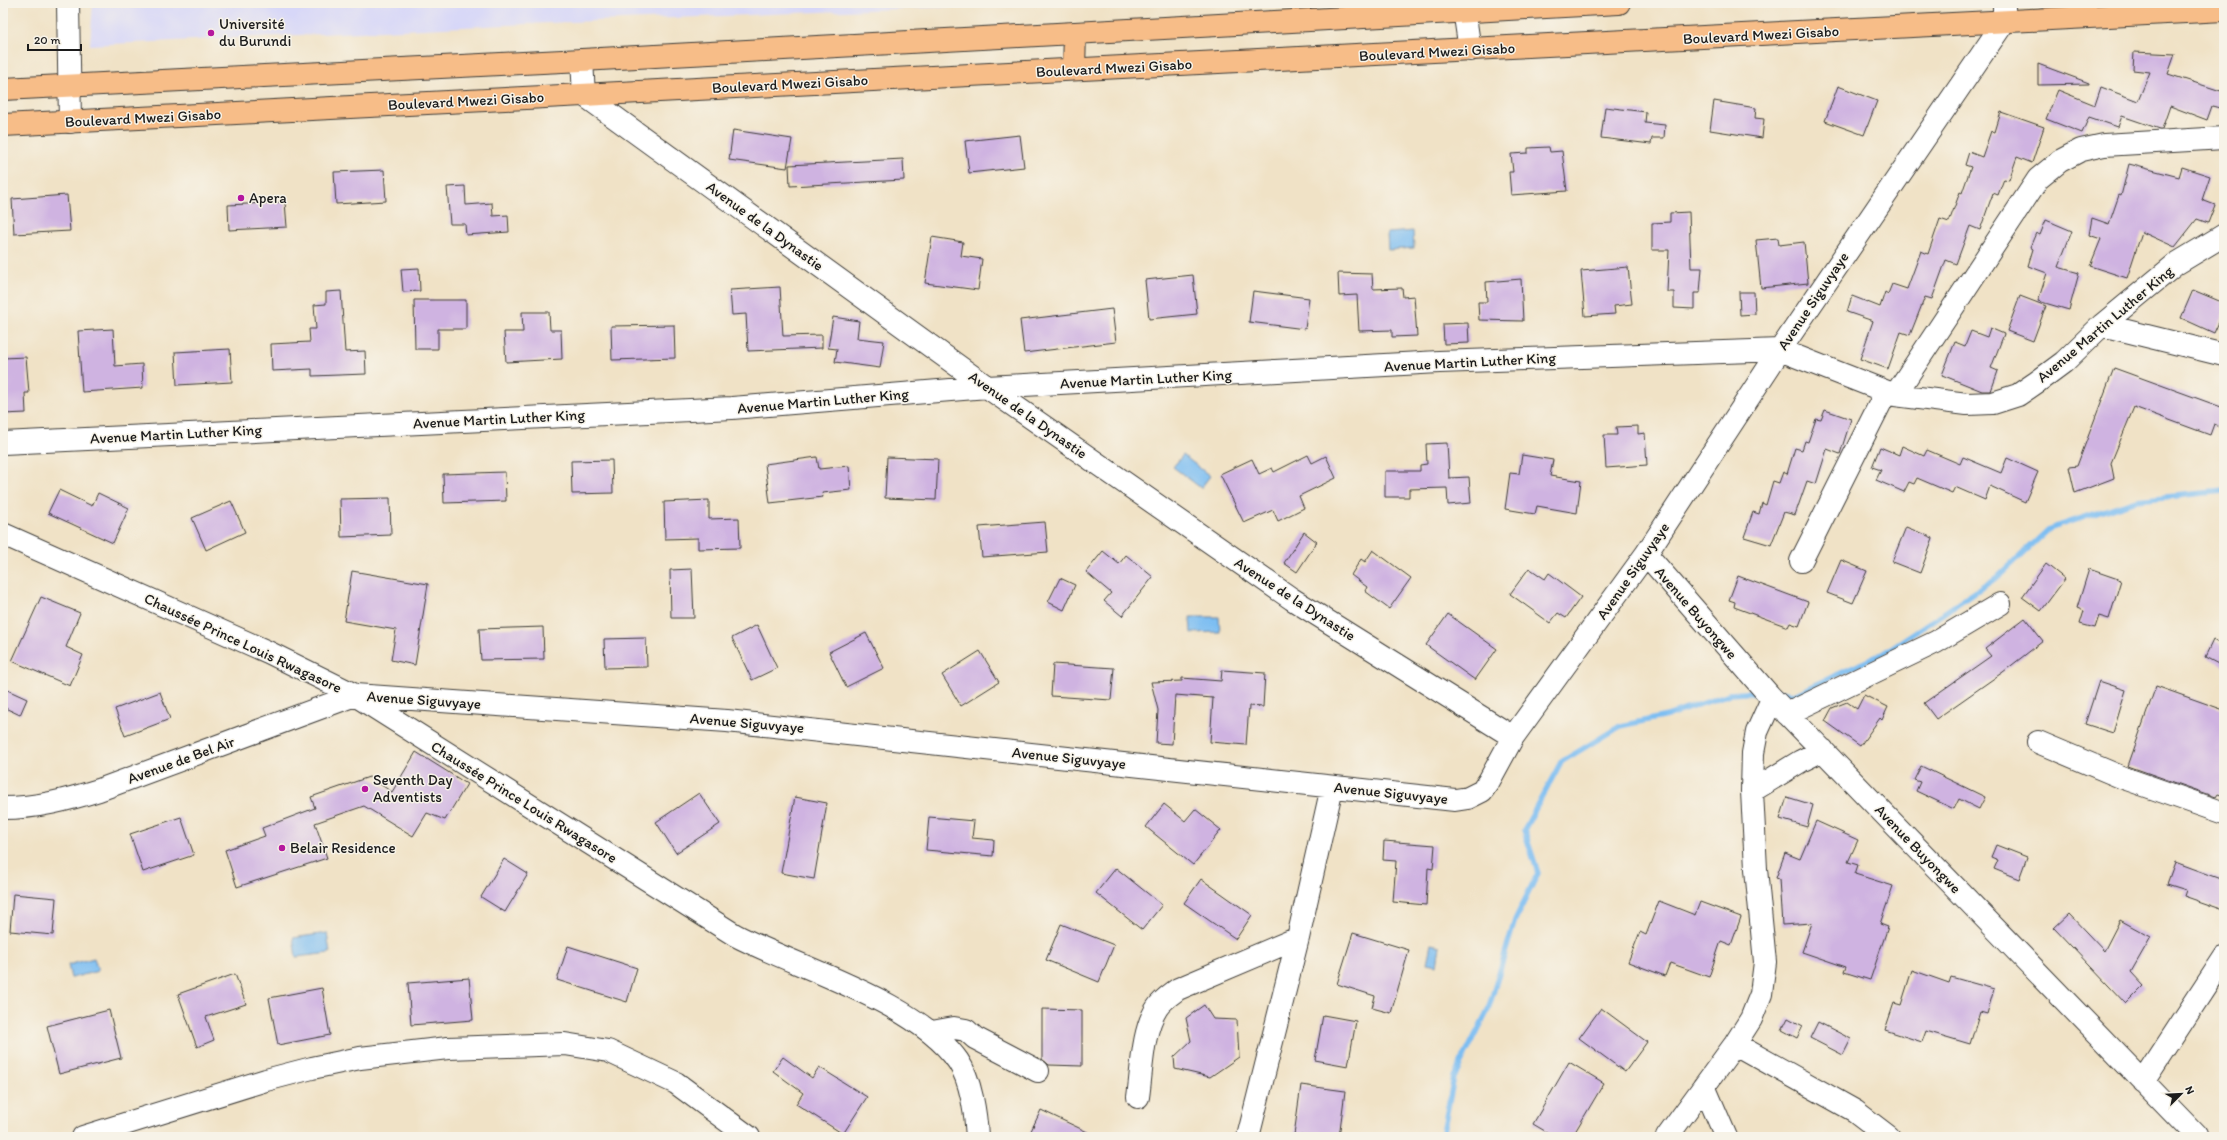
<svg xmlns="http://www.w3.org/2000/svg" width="2227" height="1140" font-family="Itim,sans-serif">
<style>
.built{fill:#d7d7f8}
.water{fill:#7dbef2;stroke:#4c6d87}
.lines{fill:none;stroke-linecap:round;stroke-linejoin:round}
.stream{stroke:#7dbef2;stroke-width:5.5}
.building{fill:#cfb3e1}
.minor-casing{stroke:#3c3a36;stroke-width:24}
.major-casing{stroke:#3c3a36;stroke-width:24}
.minor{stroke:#fff;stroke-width:22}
.major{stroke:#f7bd88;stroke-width:22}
.poi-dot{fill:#b5179e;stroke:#f7f3e8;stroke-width:1.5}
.labels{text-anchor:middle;stroke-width:3;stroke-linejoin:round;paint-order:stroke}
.poi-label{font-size:15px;fill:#1c1c1c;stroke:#f7f3e8;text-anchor:start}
.street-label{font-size:15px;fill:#1c1c1c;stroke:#f7f3e8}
</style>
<rect width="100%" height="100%" fill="#f7f3e8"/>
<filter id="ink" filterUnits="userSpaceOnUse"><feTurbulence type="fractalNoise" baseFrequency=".025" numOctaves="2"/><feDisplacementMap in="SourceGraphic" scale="8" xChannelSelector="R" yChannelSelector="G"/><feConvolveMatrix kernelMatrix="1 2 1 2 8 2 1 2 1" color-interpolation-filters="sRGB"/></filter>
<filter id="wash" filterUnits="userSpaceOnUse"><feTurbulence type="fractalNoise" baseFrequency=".012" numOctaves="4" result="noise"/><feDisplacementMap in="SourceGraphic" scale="16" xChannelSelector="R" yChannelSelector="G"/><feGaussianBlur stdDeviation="0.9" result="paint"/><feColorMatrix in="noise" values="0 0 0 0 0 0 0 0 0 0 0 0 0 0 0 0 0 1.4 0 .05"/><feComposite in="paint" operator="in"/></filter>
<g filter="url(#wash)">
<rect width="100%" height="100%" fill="#f0e2c6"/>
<path class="built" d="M93,3H1050L570,22L90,45Z"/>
<path class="water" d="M1413,231L1414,248L1388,250L1387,233Z
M1183,455L1210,476L1201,488L1173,467Z
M1190,617H1219L1220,632L1191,633Z
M327,933L330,953L296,957L293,938Z
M1431,944L1440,946L1437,965L1427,963Z
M94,958L98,971L71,978L68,965Z"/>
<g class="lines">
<path class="stream" d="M1775,692L1796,694L1882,654L1999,576L2049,529L2136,500L2224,491
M1442,1137L1454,1077L1488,1010L1515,920L1538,873L1524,830L1561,762L1620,726L1667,716L1729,694L1758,692"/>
</g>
<g id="blocks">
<path class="building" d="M2134,52L2175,54L2168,74L2224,92L2220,108L2212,106L2207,120L2170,106L2162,129H2160L2122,116L2118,127L2089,117L2082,133L2046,119L2058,90L2095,105L2101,87L2138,101L2150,72L2133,70Z
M2038,64L2089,83V84L2038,85Z
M1838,86L1877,101L1864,135L1825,121Z
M1714,101L1756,108L1755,118L1764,119L1762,138L1710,130Z
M1605,107L1646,112L1645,123L1665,125L1664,138H1652L1651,144L1601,138Z
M2001,112L2044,127L2032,163L2017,157L2009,180L2004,179L1998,195L1993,193L1980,230L1970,226L1956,264L1946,260L1932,299L1925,297L1910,335L1901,332L1888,369L1860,359L1873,321L1847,312L1852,296L1880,307L1885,292L1888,294L1892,284L1907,289L1921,251L1928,254L1940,219L1949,222L1960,192L1962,193L1971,167L1965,165L1969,152L1982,157L1991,131L1995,132Z
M733,130L792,139L787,168L729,160Z
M1020,135L1024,167L969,173L965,141Z
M1549,147L1550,152L1562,151L1567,191L1511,195L1509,172H1513L1511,154L1528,153V148Z
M903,159L904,180L790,186L789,165Z
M2129,164L2179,177L2182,167L2210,176L2202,200L2215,205L2208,223L2197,219L2175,247L2142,232L2127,278L2090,266L2101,239L2089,235L2092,218L2109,224L2119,195L2121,196Z
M384,170L386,201L336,204L334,172Z
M465,186L466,205L492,203L493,216L508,215L509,232L466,235L465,224H450L447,187Z
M67,195L70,231L14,234L12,199Z
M285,202L287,227L229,230L228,205Z
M1689,212L1691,268H1702L1700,293H1694V309L1674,308V292H1667L1669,250H1652V223L1670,222V213Z
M2046,220L2072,231L2058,267L2079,273L2069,310L2038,301L2047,273L2028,266L2033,249L2030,247L2036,233L2040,235Z
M932,237L963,242L961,256L982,259L978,290L925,283Z
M1778,238L1779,245L1804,242L1808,283L1761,288L1756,240Z
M1628,267L1632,304L1614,306L1615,314L1585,316L1581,271Z
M419,268L420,291L403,292L401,269Z
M1338,273L1372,274L1373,289L1402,288L1403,297L1414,296L1417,336L1392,337V330L1359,331L1357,295L1339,296Z
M1193,275L1197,314L1149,319L1145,280Z
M1521,279L1523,321L1479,320L1478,302H1487L1486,282Z
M780,287L783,336L822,335V348L748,351L746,314L732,315L730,290Z
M2193,290L2224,303V311L2214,333L2181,318Z
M341,291L345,352L365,351L366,374L312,376V369L272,371L271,344L310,342L309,329H316L314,305L326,304V292Z
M1253,291L1309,298L1305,329L1249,322Z
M1739,292H1754L1755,314L1740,315Z
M2020,296L2046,306L2033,341L2007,331Z
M414,300H466V329H438V349H415Z
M1112,309L1116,342L1024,353L1020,320Z
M522,312H549L550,330H561L562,359L506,362L504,332H523Z
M833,317L859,321L857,338L884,341L880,368L835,362L837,349L828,348Z
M1468,323L1469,343L1444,344L1443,324Z
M674,325L675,358L612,360L611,326Z
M1990,328L2004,334L1991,368L1998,371L1991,391H1982L1942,375L1955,342L1965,346L1971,331L1987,337Z
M113,329L115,366L142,364L143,388L82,392L78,331Z
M230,349L232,382L177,385L175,352Z
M26,357L29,393H25L26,413L3,414V358Z
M2114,368L2224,408V428L2214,424L2210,435L2134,407L2111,463L2114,478L2075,493L2069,467L2077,466Z
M1825,410L1851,419L1840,454L1827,449L1816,484L1807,481L1795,515L1784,512L1771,545L1744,537L1753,512L1759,514L1762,503L1766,505L1773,481L1779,483L1783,472L1787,474L1795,448L1802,450L1805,441L1808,442L1816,419L1821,420Z
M1638,426V434L1645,433L1647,465L1606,468L1604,435H1617L1616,427Z
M1447,443L1449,478L1469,477L1471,503L1448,505L1447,488L1409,489V497H1385V471H1420V465L1427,464L1426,444Z
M1902,446L1924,456L1927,450L1960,464L1963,457L2001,473L2007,458L2038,472L2025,502L1990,486L1985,500L1955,487L1952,493L1917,478L1914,484L1909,482L1904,492L1876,480L1881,470L1872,467L1880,447L1899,455Z
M1308,455L1312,463L1326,456L1336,478L1299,496L1304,508L1278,521L1273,510L1244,523L1220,474L1252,459L1259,474L1272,468L1274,472Z
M1522,455L1553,460L1550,476L1581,481L1577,513L1537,506L1535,514L1505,509L1510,473L1519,474Z
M817,457L819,469L849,466L851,490L822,493L823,497L770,503L765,464Z
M887,457L938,459L936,500L885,498Z
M612,460L613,493L572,494L571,461Z
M505,472L506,501L444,503L443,474Z
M59,490L92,506L98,493L129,508L113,543L48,513Z
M390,498L391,535L341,537L340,499Z
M709,500V519L739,518L740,548L698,549V538L665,539L664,502Z
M231,501L245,532L206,550L192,518Z
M1045,522L1048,552L982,557L979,527Z
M1906,527L1933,538L1920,573L1892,562Z
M1304,532L1317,542L1297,572L1284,563Z
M1373,550L1411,578L1389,609L1365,591L1367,587L1351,575L1361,559L1365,562Z
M1103,551L1119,564L1126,555L1153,577L1122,616L1104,601L1111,593L1086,572Z
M1841,560L1867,571L1853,603L1827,593Z
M2046,564L2065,579L2041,611L2022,597Z
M1529,568L1545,579L1549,573L1581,597L1566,618L1558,613L1550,623L1510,594Z
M692,569L694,618H671L670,570Z
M2089,569L2121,580L2109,619L2099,616L2095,628L2080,624L2084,611L2077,608Z
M352,571L428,584L415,665L391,660L396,630L344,621Z
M1738,576L1808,602L1799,626L1790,623L1788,627L1734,607L1735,602L1729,600Z
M1060,578L1075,585L1064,610L1048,602Z
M41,597L80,613L66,647L83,655L70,686L12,661Z
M1448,614L1497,649L1475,680L1426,645Z
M2025,618L2043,641L2003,672L1936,719L1924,703L1991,656L1985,649Z
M757,625L777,668L752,680L732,638Z
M543,627L544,659L481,660L479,629Z
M866,633L884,668L846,687L829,652Z
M646,638L647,667L605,668L604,639Z
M2213,640L2224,646V667L2205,657Z
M980,651L999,682L961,706L942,675Z
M1053,664L1114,668L1111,700L1051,696Z
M1222,670L1265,673L1263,707L1249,706L1246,745L1210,742L1213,698L1175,695L1172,744L1156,743L1158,710L1151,682L1182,681V678L1221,681Z
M2099,681L2126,690L2113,733L2085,724Z
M2156,686L2224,710V796L2218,794L2216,797L2128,766Z
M3,688L27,699L20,715L3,707Z
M160,692L170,719L125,736L115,709Z
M1864,695L1888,707L1882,720L1880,718L1860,746L1825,721L1832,708L1847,702L1857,709Z
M416,752L467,784L445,820L427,813L413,836L364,806L315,823L327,858L237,887L225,850L265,836L262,828L315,808L311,797L369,777L392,792Z
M1921,766L1985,797L1979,809L1959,799L1954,809L1916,791L1920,782L1914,780Z
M699,793L720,824L676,853L656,822Z
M795,797L827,803L814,879L781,873Z
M1787,797L1813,805L1807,827L1780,819Z
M1164,804L1185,821L1195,809L1221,830L1193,865L1146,827Z
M181,817L194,855L143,872L130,834Z
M929,817L974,821L972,838L994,840L993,856L926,850Z
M1816,821L1858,840L1848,862L1858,865L1855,874L1893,886L1880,924L1888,927L1870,980L1844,972L1846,967L1802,952L1812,923L1782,925L1779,879L1776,878L1785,853L1800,859Z
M1384,841L1435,845L1433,869L1428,868L1426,905L1393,902L1396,861L1383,860Z
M1996,845L2027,857L2019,879L1994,869L1998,860L1991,857Z
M504,859L528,874L505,912L481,897Z
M2175,862L2224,880V910L2184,896L2186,890L2167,884Z
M1116,868L1162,905L1142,930L1096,893Z
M1201,879L1252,915L1236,939L1184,903Z
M13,894L56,898L53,935L10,931Z
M1659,901L1695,915L1700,902L1741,917L1731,945L1721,941L1709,977L1670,963L1665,976L1628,962L1640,932L1646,935Z
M2069,914L2104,951L2120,920L2151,937L2131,972L2144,986L2126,1004L2054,928Z
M1061,924L1114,945L1099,982L1046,960Z
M1353,933L1409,950L1391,1013L1372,1008L1375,996L1337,984Z
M568,946L637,968L627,1002L557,980Z
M1912,970L1949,983L1951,977L1994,989L1987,1014L1980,1012L1970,1044L1926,1031L1922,1042L1885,1030L1894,1003L1901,1005Z
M235,974L246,1004L206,1017L214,1040L197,1047L178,994Z
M469,978L473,1020L411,1025L408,983Z
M322,988L330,1035L278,1045L269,998Z
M1204,1005L1213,1019L1237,1020L1239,1057L1210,1077L1175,1069L1174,1057L1191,1041L1186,1018Z
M1601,1008L1647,1042L1625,1072L1579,1038Z
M1042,1009L1082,1010V1066L1049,1065L1042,1059Z
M109,1010L121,1058L59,1074L47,1026Z
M1323,1015L1356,1021L1348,1066L1315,1060Z
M1788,1018L1803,1026L1797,1038L1782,1030Z
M1818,1022L1851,1039L1843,1055L1810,1038Z
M783,1057L812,1078L819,1067L867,1097L843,1134L796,1104L803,1093L773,1071Z
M1569,1062L1604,1083L1572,1137H1555L1533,1124Z
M1301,1085L1345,1091L1339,1137L1294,1135Z
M1041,1110L1098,1137H1028Z"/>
</g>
</g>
<g filter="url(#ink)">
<use href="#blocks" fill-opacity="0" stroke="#3c3a36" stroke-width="1"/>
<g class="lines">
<defs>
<path id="minor" d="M68,3L70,122
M1463,3L1470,50
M582,60L584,95L987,387L1292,599L1513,737
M2102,325L2224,355
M1895,395L2038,179L2060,161L2081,150L2104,145L2224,138
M3,443L732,408L987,387L1439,362L1780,350L1895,395L1967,404L1993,403L2018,395L2037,382L2064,362L2102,325L2176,264L2224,235
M3,534L268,652L355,695L735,935C800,969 916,1001 958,1061C971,1080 976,1115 977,1137
M1646,554L1769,695L2197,1137
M1801,561L1886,392
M1787,714L1936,642L2000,604
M2038,742L2121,777L2224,813
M1752,791L1801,761L1823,750
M3,808C37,808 67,800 99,790L355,695L727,721L1455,800L1468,798L1482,791L1489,781L1513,737L1646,554L1780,350L2004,22V3
M932,1032L954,1028L966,1030L975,1038L1038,1071
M1735,1044L1855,1111L1889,1137
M2143,1082L2224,958
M1704,1086L1726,1137
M1138,1097C1142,1070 1142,1031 1157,1008C1162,1000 1170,995 1178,989L1298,938
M83,1137L266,1080L312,1068L360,1058L448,1048L565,1044L608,1051L676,1083L749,1137
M1248,1137L1298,938L1332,787
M1667,1137L1735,1044L1751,1019L1761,994L1765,962L1756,869L1752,791L1753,753L1757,732L1772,699"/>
<path id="major" d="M1074,69L1075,33
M3,89L582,60L1619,3
M3,125L2224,10"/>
</defs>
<use href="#minor" class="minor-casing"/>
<use href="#major" class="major-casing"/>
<use href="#minor" class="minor"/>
<use href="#major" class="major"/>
</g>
</g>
<g class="poi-dot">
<circle cx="211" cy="33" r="4"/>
<circle cx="241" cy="198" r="4"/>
<circle cx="365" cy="789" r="4"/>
<circle cx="282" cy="848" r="4"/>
</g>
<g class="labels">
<g class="poi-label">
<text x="219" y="29">Université<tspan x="219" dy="17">du Burundi</tspan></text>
<text x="249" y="203">Apera</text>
<text x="373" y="785">Seventh Day<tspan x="373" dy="17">Adventists</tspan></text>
<text x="290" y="853">Belair Residence</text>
</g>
<g class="street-label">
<text transform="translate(1761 35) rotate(-3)" y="5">Boulevard Mwezi Gisabo</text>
<text transform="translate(1437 52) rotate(-3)" y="5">Boulevard Mwezi Gisabo</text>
<text transform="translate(1114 68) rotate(-3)" y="5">Boulevard Mwezi Gisabo</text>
<text transform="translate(790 84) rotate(-3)" y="5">Boulevard Mwezi Gisabo</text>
<text transform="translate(466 101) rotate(-3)" y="5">Boulevard Mwezi Gisabo</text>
<text transform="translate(143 118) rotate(-3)" y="5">Boulevard Mwezi Gisabo</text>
<text transform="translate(765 226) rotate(36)" y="5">Avenue de la Dynastie</text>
<text transform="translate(1813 301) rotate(-56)" y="5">Avenue Siguvyaye</text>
<text transform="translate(2105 324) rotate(-40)" y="5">Avenue Martin Luther King</text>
<text transform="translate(1470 362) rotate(-3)" y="5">Avenue Martin Luther King</text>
<text transform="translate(1146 379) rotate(-3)" y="5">Avenue Martin Luther King</text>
<text transform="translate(823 401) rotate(-5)" y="5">Avenue Martin Luther King</text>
<text transform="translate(1028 415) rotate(35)" y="5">Avenue de la Dynastie</text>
<text transform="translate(499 419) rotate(-3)" y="5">Avenue Martin Luther King</text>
<text transform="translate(176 434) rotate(-3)" y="5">Avenue Martin Luther King</text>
<text transform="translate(1633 571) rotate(-55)" y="5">Avenue Siguvyaye</text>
<text transform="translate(1295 599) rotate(33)" y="5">Avenue de la Dynastie</text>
<text transform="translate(1696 613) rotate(49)" y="5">Avenue Buyongwe</text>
<text transform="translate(243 643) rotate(25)" y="5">Chaussée Prince Louis Rwagasore</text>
<text transform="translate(424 700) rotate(4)" y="5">Avenue Siguvyaye</text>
<text transform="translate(747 723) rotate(5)" y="5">Avenue Siguvyaye</text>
<text transform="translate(1069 758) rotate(6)" y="5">Avenue Siguvyaye</text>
<text transform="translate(181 760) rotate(-20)" y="5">Avenue de Bel Air</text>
<text transform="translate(1391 793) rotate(6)" y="5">Avenue Siguvyaye</text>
<text transform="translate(524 802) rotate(32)" y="5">Chaussée Prince Louis Rwagasore</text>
<text transform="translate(1918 849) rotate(46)" y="5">Avenue Buyongwe</text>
</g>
</g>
<rect width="2227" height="1140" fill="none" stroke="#f7f3e8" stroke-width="16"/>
<g transform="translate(2181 1094) rotate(66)" stroke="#f7f3e8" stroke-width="3" paint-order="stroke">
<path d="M0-3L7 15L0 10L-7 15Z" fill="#1c1c1c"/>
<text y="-6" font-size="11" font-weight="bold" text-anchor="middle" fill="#1c1c1c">N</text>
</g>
<path d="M28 44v6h53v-6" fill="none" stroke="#1c1c1c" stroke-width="2"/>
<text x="34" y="44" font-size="12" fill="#1c1c1c" stroke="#f7f3e8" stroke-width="3" paint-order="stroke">20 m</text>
</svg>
